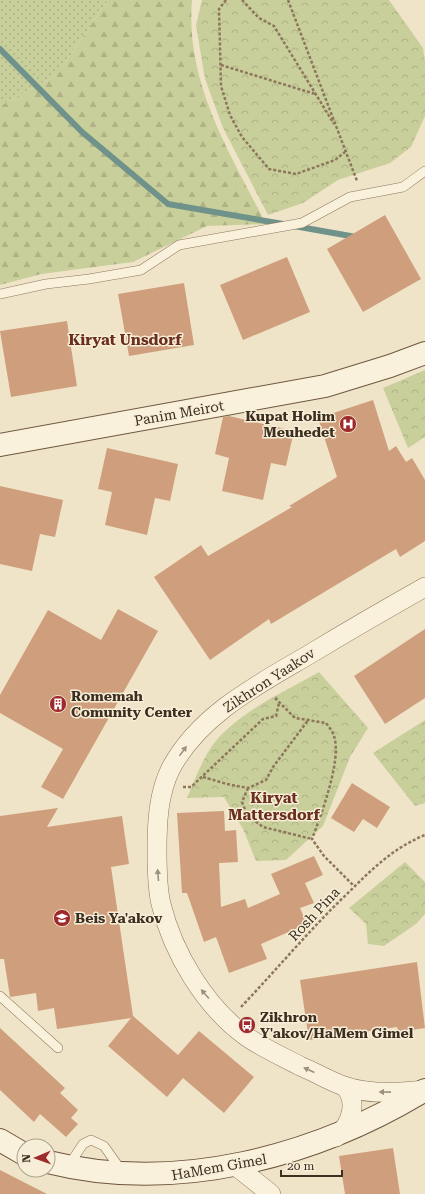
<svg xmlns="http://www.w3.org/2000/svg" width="425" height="1194" font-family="'Roboto Serif',serif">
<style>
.grass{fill:url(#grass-dots)}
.forest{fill:url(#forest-firs)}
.park{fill:url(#park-crowns)}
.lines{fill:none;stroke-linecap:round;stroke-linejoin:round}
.stream{stroke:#6f938a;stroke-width:6}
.building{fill:#cf9f7d}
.lane-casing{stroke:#8d765c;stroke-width:10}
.street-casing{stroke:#8d765c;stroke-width:20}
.secondary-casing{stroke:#6f573f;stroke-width:24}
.path{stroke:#8d765c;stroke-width:2.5;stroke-dasharray:3 2;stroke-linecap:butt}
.lane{stroke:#faf1dc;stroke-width:9}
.street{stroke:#faf1dc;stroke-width:19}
.secondary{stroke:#faf1dc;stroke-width:22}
.oneway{fill:#9c907e}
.labels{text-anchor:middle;stroke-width:3;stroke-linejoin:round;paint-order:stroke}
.street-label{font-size:14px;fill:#3d2e20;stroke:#f7eed8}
.poi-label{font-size:14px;font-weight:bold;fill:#3d2e20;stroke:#f7eed8;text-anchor:start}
.neighbourhood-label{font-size:15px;font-weight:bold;fill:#6b2e1e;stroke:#f7eed8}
</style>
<defs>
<pattern id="grass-dots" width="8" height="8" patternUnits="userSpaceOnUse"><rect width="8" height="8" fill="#c9cf9b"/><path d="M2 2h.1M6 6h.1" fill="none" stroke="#aeb285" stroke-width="1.8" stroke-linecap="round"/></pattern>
<pattern id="forest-firs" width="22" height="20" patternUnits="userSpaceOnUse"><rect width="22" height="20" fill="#c9cf9b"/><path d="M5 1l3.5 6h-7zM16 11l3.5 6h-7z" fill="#aeb285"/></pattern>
<pattern id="park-crowns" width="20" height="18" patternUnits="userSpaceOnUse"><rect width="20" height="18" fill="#c9cf9b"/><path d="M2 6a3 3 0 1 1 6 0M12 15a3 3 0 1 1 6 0" fill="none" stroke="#aeb285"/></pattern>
</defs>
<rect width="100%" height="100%" fill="#f0e4c8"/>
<path class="grass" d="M0,0H108L57,75L0,106Z"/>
<path class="forest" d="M108,0H192C185,83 230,153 266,224L207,226L133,262L41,274L0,285V106L57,75Z"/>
<path class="park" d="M202,0H389L423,48L425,61V116L411,147L390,163L338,180L303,203L268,215L223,128L205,79L196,25Z
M425,370V437L408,448L383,388Z
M319,672L368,728L350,757L323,826L286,860L256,861L243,829L224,797L187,798C196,777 205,751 222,734C249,707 286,691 319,672Z
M425,720V803L415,806L373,753Z
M405,862L425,882V914L416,924L384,946L368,944L366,924L349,908Z"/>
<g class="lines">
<path class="stream" d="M0,49L82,132L168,204L283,224
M294,226L356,237"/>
</g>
<path class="building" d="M385,215L421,279L363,312L327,249Z
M287,257L310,312L243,340L220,285Z
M184,283L194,345L129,356L118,294Z
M67,321L77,386L11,397L0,331Z
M373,400L389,451L396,446L406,462L412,458L425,480V541L400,557L396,549L271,624L269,619L210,660L154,577L201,545L208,556L292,507L289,506L337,477L318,418Z
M229,416L294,431L286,466L271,463L263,500L222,491L229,458L215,454L223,417Z
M107,448L178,464L170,501L155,498L147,535L105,525L112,492L98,489Z
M0,486L63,500L55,537L40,534L32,571L0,564Z
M118,609L158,631L63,799L41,787L63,749L0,713V695L48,610L101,640Z
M425,629V698L385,724L354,676Z
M352,783L390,807L377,828L363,819L354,832L331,818Z
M58,808L47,827L122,816L129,864L111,867L133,1016L178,1055L199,1031L254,1077L224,1113L183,1078L167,1097L108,1046L131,1018L57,1029L54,1008L38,1011L36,993L10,997L4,959H0V816Z
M224,811L225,831L236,830L238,862L219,863L221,907L245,899L248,908L280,894L271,874L314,856L323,875L305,883L314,903L300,908L307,924L261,944L267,959L229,973L216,937L204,942L187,893H182L177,813Z
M417,962L425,1028L398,1032L397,1027L309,1040L300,980Z
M0,1028L65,1088L60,1093L78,1110L71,1118L78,1124L66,1137L40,1114L34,1122L0,1090Z
M393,1148L400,1194H345L339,1156Z
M0,1170L47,1194H0Z"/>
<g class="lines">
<defs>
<path id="lane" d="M0,294L46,284L89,279L141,270L179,245L302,223L350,197L403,187L425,171
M0,996L58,1048
M69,1165L83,1144L91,1140L104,1146L121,1170"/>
<path id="street" d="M424,1090C399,1093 369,1095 344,1086C329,1081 315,1072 300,1066C283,1057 263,1048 247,1037C205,1007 173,953 161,904C157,887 157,868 157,851C157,823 158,794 171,768C200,714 259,684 310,654C348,631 386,609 425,587
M336,1137C351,1125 359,1101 344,1086
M237,1167L271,1194"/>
<path id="secondary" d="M0,445L325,386L390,366L425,353
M0,1140L24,1154
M48,1162C176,1194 315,1157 425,1090"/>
</defs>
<use href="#lane" class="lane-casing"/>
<use href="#street" class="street-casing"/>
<use href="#secondary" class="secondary-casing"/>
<path class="path" d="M226,0L219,9L221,86L230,115L242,137L269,169L296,174L335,160L345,152
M242,0L259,18L274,26L334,124
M288,0L357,181
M221,65L315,94
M275,698L295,718L326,723C329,727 333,732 334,736C342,760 321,815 312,839L324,856L354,886
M203,777L227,784L248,788L266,780L273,767L309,719
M183,787H191L263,719L276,716L279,703
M248,788L242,802L247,815L263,827L312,839
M241,1007C278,968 312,927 350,891C373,868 395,847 425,835"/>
<use href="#lane" class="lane"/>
<use href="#street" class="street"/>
<use href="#secondary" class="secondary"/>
</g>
<defs><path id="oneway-solid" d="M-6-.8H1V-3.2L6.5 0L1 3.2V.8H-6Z"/></defs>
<g class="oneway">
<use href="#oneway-solid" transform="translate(183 751) rotate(-54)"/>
<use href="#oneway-solid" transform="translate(158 875) rotate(-95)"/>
<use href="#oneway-solid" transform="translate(205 994) rotate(-131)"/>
<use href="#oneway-solid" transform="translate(309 1070) rotate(-155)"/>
<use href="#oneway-solid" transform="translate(385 1092) rotate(-179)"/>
</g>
<defs>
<symbol id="hospital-disc" viewBox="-11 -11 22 22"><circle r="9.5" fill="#9e2a2b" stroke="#f7eed8"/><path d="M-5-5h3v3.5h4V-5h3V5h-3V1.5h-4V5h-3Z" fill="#fff"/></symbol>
<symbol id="building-disc" viewBox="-11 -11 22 22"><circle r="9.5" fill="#9e2a2b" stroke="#f7eed8"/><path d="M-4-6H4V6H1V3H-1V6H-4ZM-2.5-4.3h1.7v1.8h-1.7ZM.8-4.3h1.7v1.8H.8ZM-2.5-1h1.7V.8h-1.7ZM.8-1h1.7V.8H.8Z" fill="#fff"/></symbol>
<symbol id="school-disc" viewBox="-11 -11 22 22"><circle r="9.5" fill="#9e2a2b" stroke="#f7eed8"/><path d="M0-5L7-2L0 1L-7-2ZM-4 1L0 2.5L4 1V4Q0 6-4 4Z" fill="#fff"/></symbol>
<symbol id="bus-disc" viewBox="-11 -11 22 22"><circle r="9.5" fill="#9e2a2b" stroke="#f7eed8"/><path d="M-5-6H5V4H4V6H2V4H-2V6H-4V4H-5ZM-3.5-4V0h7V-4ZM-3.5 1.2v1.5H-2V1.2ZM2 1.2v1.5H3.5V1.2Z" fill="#fff"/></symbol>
</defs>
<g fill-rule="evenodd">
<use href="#hospital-disc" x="338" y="414" width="20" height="20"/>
<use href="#building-disc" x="48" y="694" width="20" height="20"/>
<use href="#school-disc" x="52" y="908" width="20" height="20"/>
<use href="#bus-disc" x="237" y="1015" width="20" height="20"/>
</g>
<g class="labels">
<g class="street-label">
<text transform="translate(179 413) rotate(-10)" y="5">Panim Meirot</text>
<text transform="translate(269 680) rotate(-33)" y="5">Zikhron Yaakov</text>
<text transform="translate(314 914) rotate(-47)" y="5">Rosh Pina</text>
<text transform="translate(219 1167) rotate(-10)" y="5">HaMem Gimel</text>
</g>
<g class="poi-label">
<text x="335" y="421" text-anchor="end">Kupat Holim<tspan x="335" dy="16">Meuhedet</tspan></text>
<text x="71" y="701">Romemah<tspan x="71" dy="16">Comunity Center</tspan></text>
<text x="75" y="923">Beis Ya'akov</text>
<text x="260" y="1022">Zikhron<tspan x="260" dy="16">Y'akov/HaMem Gimel</tspan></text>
</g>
<g class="neighbourhood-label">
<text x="125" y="345">Kiryat Unsdorf</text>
<text x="274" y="803">Kiryat<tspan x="274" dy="17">Mattersdorf</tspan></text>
</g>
</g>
<g transform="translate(36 1158) rotate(268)"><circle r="19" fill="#f7eed8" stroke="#ada18e"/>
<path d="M0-3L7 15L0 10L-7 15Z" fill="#9e2a2b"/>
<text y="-6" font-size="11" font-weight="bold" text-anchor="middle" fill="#3d2e20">N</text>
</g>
<path d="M281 1170v6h61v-6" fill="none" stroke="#3d2e20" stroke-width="2"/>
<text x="287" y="1170" font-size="12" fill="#3d2e20" stroke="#f7eed8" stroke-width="3" paint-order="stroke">20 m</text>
</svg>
